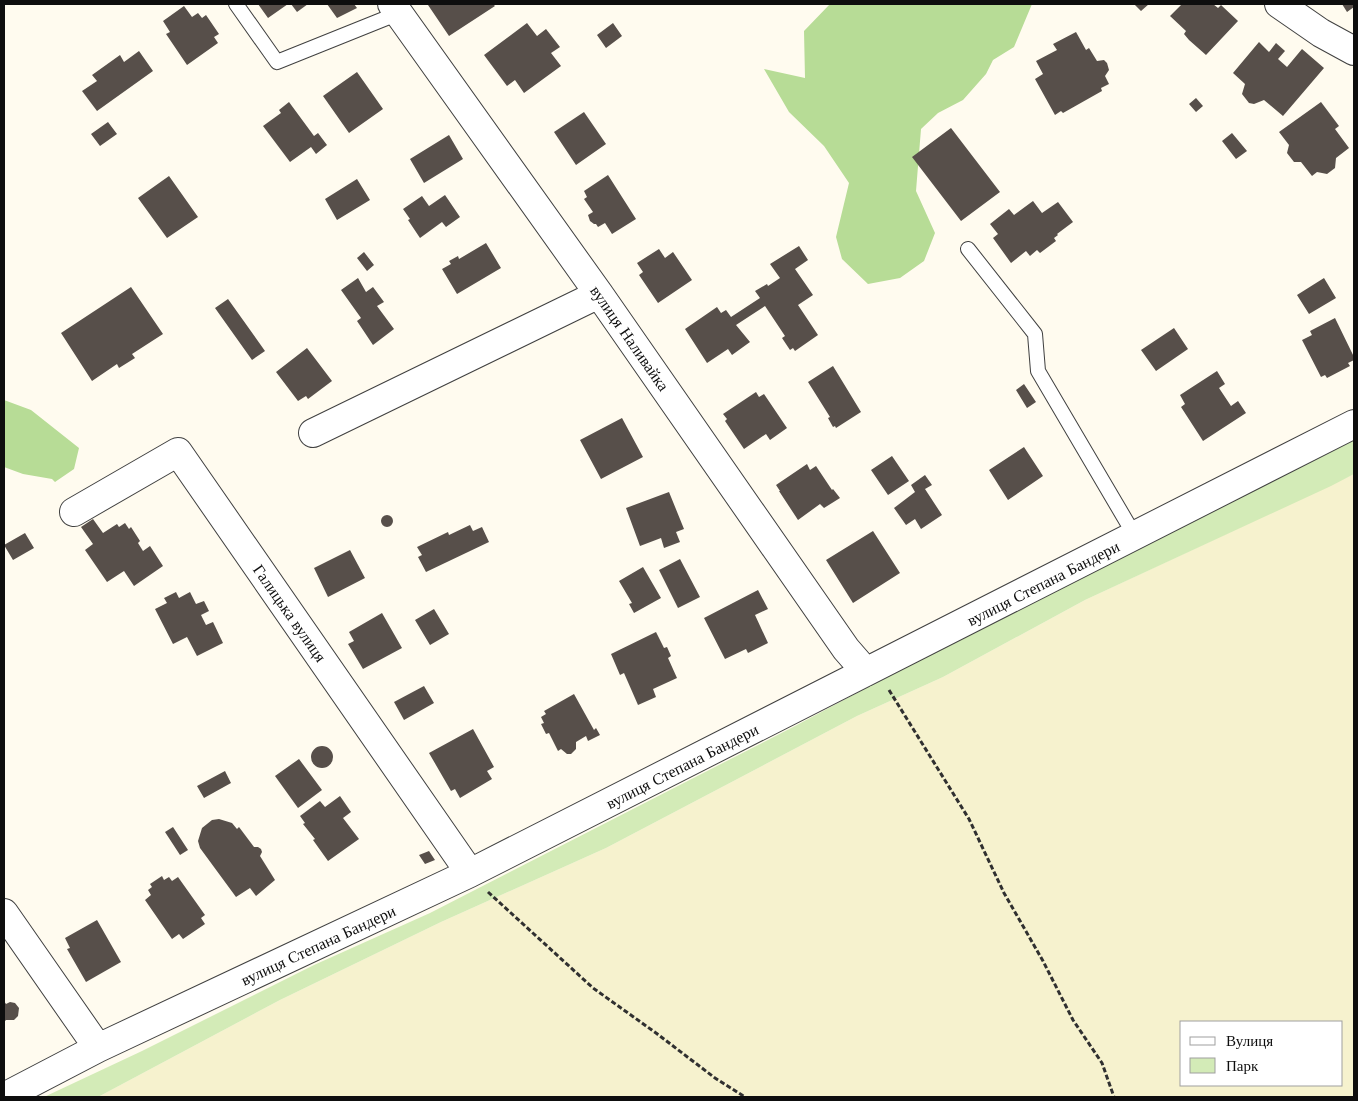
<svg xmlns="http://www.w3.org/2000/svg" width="1358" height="1101" font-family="'Libre Baskerville',serif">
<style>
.farmland{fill:#f6f2ce;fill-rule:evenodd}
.green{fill:#d3ebb7}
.forest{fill:#b7dc96}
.building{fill:#574f4a}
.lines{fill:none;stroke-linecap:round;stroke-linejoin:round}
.service-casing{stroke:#414141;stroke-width:16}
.minor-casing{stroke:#414141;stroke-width:30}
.path{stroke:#303030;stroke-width:3;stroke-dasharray:5 2.5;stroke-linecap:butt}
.service{stroke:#fff;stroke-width:14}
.minor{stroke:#fff;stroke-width:28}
.labels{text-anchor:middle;stroke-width:5;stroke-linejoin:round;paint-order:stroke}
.street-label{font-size:16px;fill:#0e0e0e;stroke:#fff}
</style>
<rect width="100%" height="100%" fill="#fffbef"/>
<path class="farmland" d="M1354,474V1097H94H98L280,1000L441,922L606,848L857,716L943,677L1085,600ZM1182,1022H1342V1085H1182Z"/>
<path class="green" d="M1354,440V474L1331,486L1085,600L943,677L857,716L606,848L441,922L280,1000L98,1097H44L142,1051L314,965L430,913L795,726L962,637Z"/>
<path class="forest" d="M830,4H1032L1014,47L993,60L986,74L963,100L938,113L921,129L916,191L935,233L924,261L900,278L868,284L842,259L836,237L849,183L824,146L789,112L764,69L805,78L804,31Z
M4,400L31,410L79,448L74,469L55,482L52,479L23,474L4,467Z"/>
<path class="building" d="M258,4H288L268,18Z
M291,4H308L297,12Z
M327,4H354L357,8L337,18Z
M431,4H493L495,6L449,36L428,5Z
M1134,4H1149L1141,11Z
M1182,4H1213L1218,8L1221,5L1238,21L1206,55L1189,40L1184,34L1186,31L1170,16Z
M1342,4H1354V7L1347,12Z
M184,6L192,17L198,13L202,18L206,15L219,34L214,37L218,43L187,65L166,34L170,32L163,21Z
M527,23L537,36L546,29L560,47L551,53L561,66L524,93L515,80L507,86L484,55Z
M613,23L622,36L606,48L597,35Z
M1076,32L1086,50L1089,48L1097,61L1104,60L1107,63L1109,70L1105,76L1109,84L1101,88L1102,91L1063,113L1061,111L1055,115L1035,79L1043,74L1036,61L1057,50L1053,44Z
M1259,42L1269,52L1276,43L1285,51L1278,59L1287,67L1302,49L1324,68L1283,116L1264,100L1254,104L1249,103L1242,94L1245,84L1233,73Z
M139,51L153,71L97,111L82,91L97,81L92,75L120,55L124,62Z
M357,72L383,109L349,133L323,96Z
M1196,98L1203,106L1196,112L1189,104Z
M289,102L314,136L318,133L327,145L316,154L311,147L290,162L263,126L281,113L279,110Z
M1321,102L1339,126L1335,129L1349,148L1336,158L1335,168L1327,174L1317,172L1312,176L1301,162H1294L1287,153L1289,145L1279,132Z
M584,112L606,144L576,165L554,132Z
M108,122L117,134L100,146L91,134Z
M951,128L1000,192L961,221L912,157Z
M1232,133L1247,151L1236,159L1222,141Z
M449,135L463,159L424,183L410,159Z
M608,175L636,219L612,234L605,223L598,227L596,224H594L590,221L588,215L593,212L584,199L587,197L584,191Z
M169,176L198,217L167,238L138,198Z
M357,179L370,200L337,220L325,199Z
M445,195L460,217L446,227L442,222L420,238L408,220L410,219L403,209L422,196L429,206Z
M1033,201L1042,213L1058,202L1073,222L1057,234L1058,235L1054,238L1056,241L1040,253L1037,250L1030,256L1026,251L1011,263L993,238L998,234L990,224L1009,209L1014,215Z
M486,243L501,268L457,294L442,269L451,264L449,261L458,256L459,259Z
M799,246L808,260L795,269L813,295L798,305L818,335L795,351L793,348L790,350L782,338L785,336L765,306L736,325L750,342L732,355L728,349L707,363L685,329L717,307L721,313L726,310L731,317L760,298L755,291L767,284L768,286L780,278L770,264Z
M659,249L665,258L673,252L692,280L658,303L639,275L643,272L637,263Z
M364,252L374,265L367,271L357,258Z
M358,278L366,292L373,287L384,302L377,306L394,329L373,345L357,321L361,318L341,290Z
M1324,278L1336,298L1309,314L1297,295Z
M131,287L163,334L132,354L135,358L119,368L117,364L92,381L61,333Z
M228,299L265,351L252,360L215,308Z
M1335,318L1354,357V360L1348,363L1350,366L1327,378L1325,375L1321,377L1302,340L1312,335L1310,331Z
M1174,328L1188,349L1156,371L1141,350Z
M307,348L332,381L308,399L306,396L298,401L276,372Z
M833,366L861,412L836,428L835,426L833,427L828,418L830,417L808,382Z
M1217,371L1225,384L1219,388L1231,406L1238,401L1246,413L1203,441L1181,407L1185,404L1180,395Z
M1024,384L1036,402L1027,408L1016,390Z
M756,392L759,397L764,394L787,428L770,440L766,434L744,449L725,421L727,419L723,414Z
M622,418L643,457L601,479L580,440Z
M1024,447L1043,476L1008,500L989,470Z
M892,456L909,481L888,495L871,470Z
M807,464L810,470L816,466L832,490L833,489L840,498L824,508L820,504L798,520L779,491H780L776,485Z
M925,475L932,485L925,489L942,515L921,529L915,519L906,525L894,508L915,492L911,485Z
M669,492L684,529L676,532L680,542L664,548L661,538L640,546L626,508Z
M381 521a6 6 0 1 1 12 0a6 6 0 1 1-12 0Z
M93,519L103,533L117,524L119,527L125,523L129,529L131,527L140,541L138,543L143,551L150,546L163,566L134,586L124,571L107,582L85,550L93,544L81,527Z
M470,525L473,531L482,527L489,542L426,572L418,557L422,555L417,547L448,532L449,535Z
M873,531L900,573L853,603L826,560Z
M25,533L34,548L13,560L4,545Z
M350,550L365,578L328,597L314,568Z
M680,559L700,597L678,608L659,570Z
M643,567L661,598L634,613L629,604L632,603L619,581Z
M758,590L768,609L755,615L768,643L748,653L746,649L725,659L704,618Z
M176,592L179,598L190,592L196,604L204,601L209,611L201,615L206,625L213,622L223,643L197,656L187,637L173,644L155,609L167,603L164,598Z
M434,609L449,634L430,645L415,620Z
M382,613L402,648L363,669L348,644L354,641L349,632Z
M656,632L664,648L667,647L671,656L668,658L677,678L653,689L656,697L638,705L624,673L620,675L611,654Z
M424,686L434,703L404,720L394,702Z
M574,694L594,730L596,728L600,735L588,741L586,736L576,742V749L571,754H567L561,749L558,751L549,733L546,734L541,724L544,723L541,717L546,714L544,711Z
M473,729L494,767L487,771L492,779L460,798L455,789L451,791L429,753Z
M311 757a11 11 0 1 1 22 0a11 11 0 1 1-22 0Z
M299,759L322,790L298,808L275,776Z
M225,771L231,783L204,798L197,786Z
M340,796L351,812L343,818L359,839L328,861L313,840L315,839L303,824L305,823L300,816L320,801L325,807Z
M219,819L232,823L237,829L239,827L254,847H258L261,849L262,852L260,856L275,880L256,896L250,888L236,897L200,848L198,841L202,828L212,820Z
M173,827L188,850L180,855L165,832Z
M429,851L435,860L425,864L419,855Z
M162,876L164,880L169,877L172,881L178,877L205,915L201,918L205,924L183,939L179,934L172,939L145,900L151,895L148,890L152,887L150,884Z
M97,920L121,962L86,982L67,949L70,948L65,938Z
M4,1001L6,1004L10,1002L15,1003L19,1008L18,1016L14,1020H6L4,1022Z"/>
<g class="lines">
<defs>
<path id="service" d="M236,4L277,62L399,13
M968,249L1035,334L1038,371L1135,536"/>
<path id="minor" d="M392,4L599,294L846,649L866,672
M1279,4L1321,33L1354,51
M313,433L599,294
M74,512L178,452L470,873
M4,913L98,1048
M4,1097L98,1048L470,873L1354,424"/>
</defs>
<use href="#service" class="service-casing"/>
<use href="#minor" class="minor-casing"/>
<path class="path" d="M889,690L969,819L1004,893L1043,961L1073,1020L1102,1063L1114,1097
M488,892L593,988L656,1033L715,1078L745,1097"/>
<use href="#service" class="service"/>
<use href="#minor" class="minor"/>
</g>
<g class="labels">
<g class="street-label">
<text transform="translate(630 338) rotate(55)" y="6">вулиця Наливайка</text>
<text transform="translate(1043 583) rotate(-27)" y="6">вулиця Степана Бандери</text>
<text transform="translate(290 613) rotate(55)" y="6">Галицька вулиця</text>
<text transform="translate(682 766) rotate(-27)" y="6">вулиця Степана Бандери</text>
<text transform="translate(318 945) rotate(-25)" y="6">вулиця Степана Бандери</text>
</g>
</g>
<rect width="1358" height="1101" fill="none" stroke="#0e0e0e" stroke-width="10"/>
<rect x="1180" y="1021" width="162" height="65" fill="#ffffff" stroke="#9f9f9f"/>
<rect x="1190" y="1037" width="25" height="8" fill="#ffffff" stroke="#9f9f9f"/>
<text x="1226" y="1046" font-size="15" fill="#0e0e0e">Вулиця</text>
<rect x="1190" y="1058" width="25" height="15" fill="#d3ebb7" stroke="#9f9f9f"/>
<text x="1226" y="1071" font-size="15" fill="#0e0e0e">Парк</text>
</svg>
